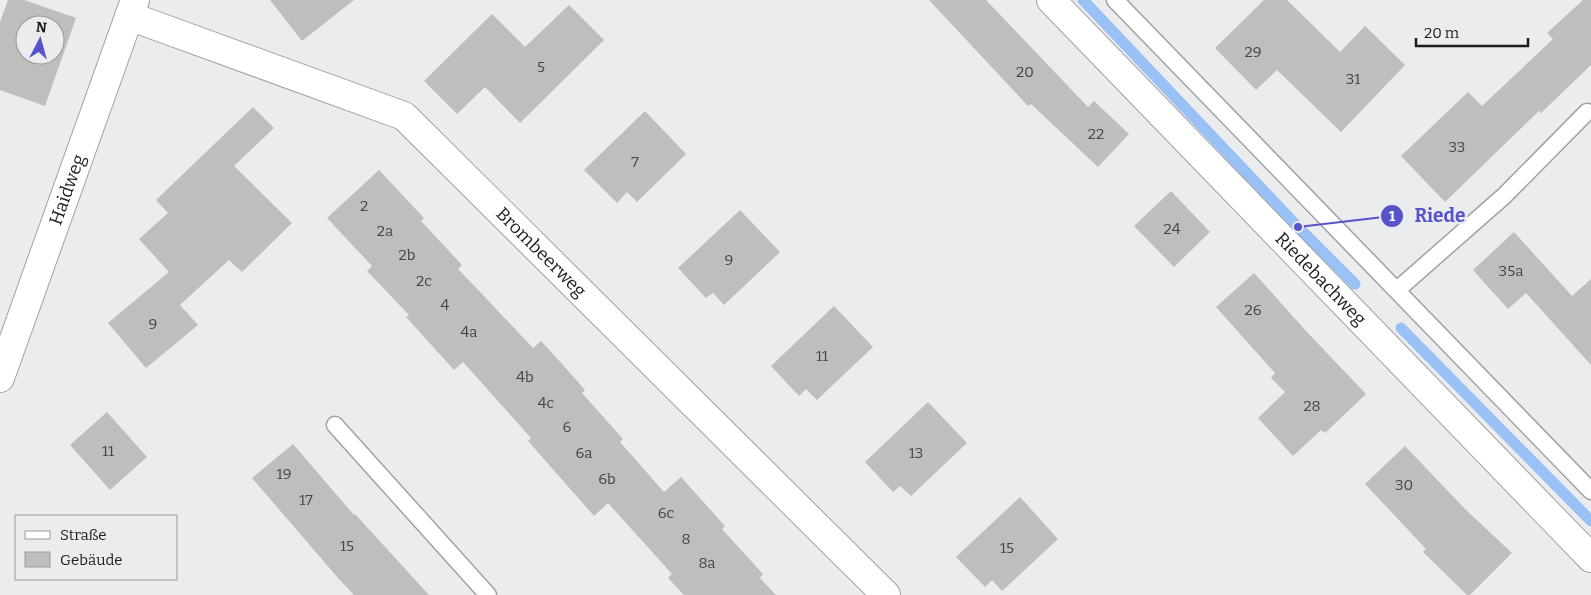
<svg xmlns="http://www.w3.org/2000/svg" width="1591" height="595" font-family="Bitter,serif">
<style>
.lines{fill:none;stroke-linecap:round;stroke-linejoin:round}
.stream{stroke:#99c1f6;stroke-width:11}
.building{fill:#c0bebc;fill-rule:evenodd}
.lane-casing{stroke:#a0a2a3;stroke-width:19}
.street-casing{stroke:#a0a2a3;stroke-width:30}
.lane{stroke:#fff;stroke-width:16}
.street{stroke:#fff;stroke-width:28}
.labels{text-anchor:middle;stroke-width:5;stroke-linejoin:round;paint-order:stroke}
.number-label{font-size:15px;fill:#454546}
.street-label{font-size:18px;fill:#1c1d1e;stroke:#eaecee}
.leader{fill:none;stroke:#5853cb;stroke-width:2}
.callout-dot{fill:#5853cb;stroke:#eaecee;stroke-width:2}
.mark-label{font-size:15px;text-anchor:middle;font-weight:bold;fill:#fff}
.callout-label{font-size:19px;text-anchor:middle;font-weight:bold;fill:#5853cb;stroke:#eaecee;stroke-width:5;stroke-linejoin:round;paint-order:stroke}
</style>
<rect width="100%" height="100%" fill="#eaecee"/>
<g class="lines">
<path class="stream" d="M1083,0L1298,227L1355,284
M1401,328L1591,521"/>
</g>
<path class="building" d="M8,0H24L76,18L45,106L0,90V22ZM25,25H55V55H25Z
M270,0H354L302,41Z
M929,0H986L1088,107L1094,101L1129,134L1098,167L1031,104L1028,106Z
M1264,0H1287L1340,52L1365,26L1405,65L1341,132L1277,70L1256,90L1215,48Z
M1583,0H1591V65L1541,113L1539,111L1445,202L1401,156L1468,92L1482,106L1553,39L1547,33Z
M569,5L604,40L520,123L485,87L457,114L424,81L492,14L525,47Z
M253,107L274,128L234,166L292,223L242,272L229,260L180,305L198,325L146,368L108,323L169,272L139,239L168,213L156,200Z
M645,111L686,154L637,202L627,192L617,203L584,170Z
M379,170L424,218L421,221L462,265L458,269L482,294L533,348L541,341L563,365L585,390L582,393L623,439L620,442L664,492L681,477L725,526L722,529L763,574L760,578L776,595H684L668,578L672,574L608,503L594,516L528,441L531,438L463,362L454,370L406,317L409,315L367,271L372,266L327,218Z
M1171,191L1210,232L1174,267L1134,226Z
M740,210L780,252L724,305L713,293L706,298L678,268Z
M1514,232L1572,296L1591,279V365L1526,293L1508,309L1473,270Z
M1254,273L1306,331L1366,394L1325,433L1321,430L1293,456L1258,418L1285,392L1271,378L1275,373L1216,307Z
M834,306L873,347L817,400L806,389L799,396L771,366Z
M928,402L967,443L911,496L900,486L893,492L865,462Z
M107,412L147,457L110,490L70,445Z
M293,444L354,515L355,514L429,595H354L338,578L252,478Z
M1405,446L1465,509L1512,553L1470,595H1467L1423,552L1426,549L1365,484Z
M1020,497L1058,539L1002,591L992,580L985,587L956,557Z"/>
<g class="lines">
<defs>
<path id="lane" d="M1115,0L1591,491
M1397,290L1504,196L1587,112
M335,425L488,595"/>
<g id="street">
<path id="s1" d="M1051,0L1591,558"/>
<path id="s2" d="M129,16L404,116L886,595"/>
<path id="s3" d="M0,378L135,0"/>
</g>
</defs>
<use href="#lane" class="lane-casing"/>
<use href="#street" class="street-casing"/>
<use href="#lane" class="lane"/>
<use href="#street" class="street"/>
</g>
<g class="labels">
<g class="number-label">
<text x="1253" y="57">29</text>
<text x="541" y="72">5</text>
<text x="1025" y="77">20</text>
<text x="1353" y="84">31</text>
<text x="1096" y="139">22</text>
<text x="1457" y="152">33</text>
<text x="635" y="167">7</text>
<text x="364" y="211">2</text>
<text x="1172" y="234">24</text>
<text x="385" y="236">2a</text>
<text x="407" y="260">2b</text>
<text x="729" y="265">9</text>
<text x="1511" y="276">35a</text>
<text x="424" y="286">2c</text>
<text x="445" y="310">4</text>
<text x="1253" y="315">26</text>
<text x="153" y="329">9</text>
<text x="469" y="337">4a</text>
<text x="822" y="361">11</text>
<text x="525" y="382">4b</text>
<text x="546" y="408">4c</text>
<text x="1312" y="411">28</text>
<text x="567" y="432">6</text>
<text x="108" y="456">11</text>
<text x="584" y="458">6a</text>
<text x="916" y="458">13</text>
<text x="284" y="479">19</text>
<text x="607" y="484">6b</text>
<text x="1404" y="490">30</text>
<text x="306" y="505">17</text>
<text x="666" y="518">6c</text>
<text x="686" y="544">8</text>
<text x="347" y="551">15</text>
<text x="1007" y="553">15</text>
<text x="707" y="568">8a</text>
</g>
<g class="street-label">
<text dy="6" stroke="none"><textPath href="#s3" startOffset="200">Haidweg</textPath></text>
<text dy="6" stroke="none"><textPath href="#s2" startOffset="486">Brombeerweg</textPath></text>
<text dy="6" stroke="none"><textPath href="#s1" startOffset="388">Riedebachweg</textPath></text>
</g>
</g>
<path class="leader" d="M1298 227L1392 216"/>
<g class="callout-dot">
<circle cx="1298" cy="227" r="5"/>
<circle cx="1392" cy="216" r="12"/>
</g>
<g class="mark-label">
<text x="1392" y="221">1</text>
</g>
<g class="callout-label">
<text x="1440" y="222">Riede</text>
</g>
<rect x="15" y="515" width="162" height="65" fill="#eaecee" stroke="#98999b"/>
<rect x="25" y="531" width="25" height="8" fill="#ffffff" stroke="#98999b"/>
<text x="60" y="540" font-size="15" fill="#1c1d1e">Straße</text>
<rect x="25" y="552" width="25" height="15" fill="#c0bebc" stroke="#98999b"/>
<text x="60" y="565" font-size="15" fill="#1c1d1e">Gebäude</text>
<g transform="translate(40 40) rotate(6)"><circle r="24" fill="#eaecee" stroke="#98999b"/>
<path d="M0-4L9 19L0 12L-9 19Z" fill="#5853cb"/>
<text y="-8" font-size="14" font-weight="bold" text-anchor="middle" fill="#1c1d1e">N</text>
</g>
<path d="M1416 38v8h112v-8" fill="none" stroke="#1c1d1e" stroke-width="2.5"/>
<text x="1424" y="38" font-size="15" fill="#1c1d1e" stroke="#eaecee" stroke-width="4" paint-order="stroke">20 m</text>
</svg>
